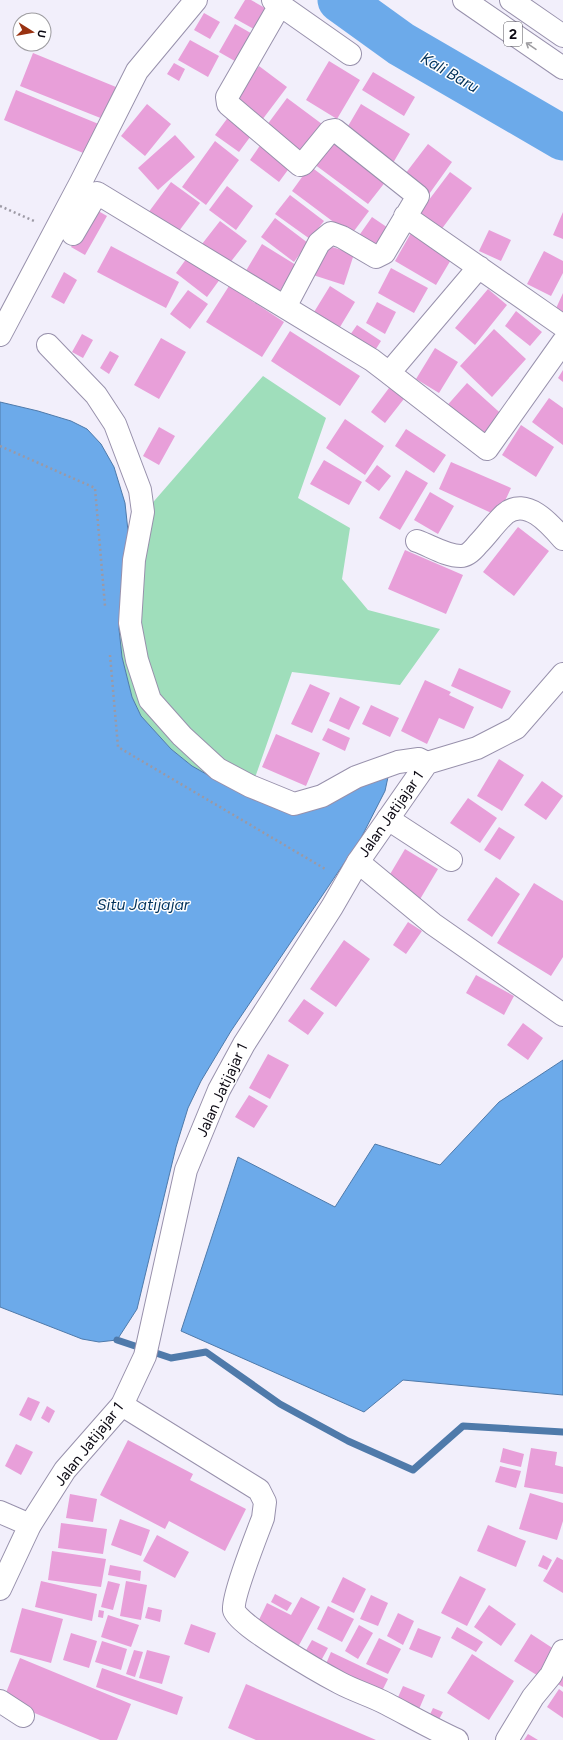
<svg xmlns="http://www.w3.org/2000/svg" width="563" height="1740" font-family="Figtree,sans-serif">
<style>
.green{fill:#9fdebb}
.water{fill:#6caaea;stroke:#4f7aaa}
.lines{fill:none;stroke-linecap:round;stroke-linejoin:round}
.stream{stroke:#4f7aaa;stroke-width:7}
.river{stroke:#6caaea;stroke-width:45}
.building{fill:#e89fd9}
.street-casing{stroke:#9891ac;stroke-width:24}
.secondary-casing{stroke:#9891ac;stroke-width:24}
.highway-casing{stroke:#9891ac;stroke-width:24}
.path{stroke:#9c99a4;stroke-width:2.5;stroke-dasharray:2 3;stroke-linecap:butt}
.street{stroke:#fff;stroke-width:22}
.secondary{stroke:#fff;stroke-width:22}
.highway{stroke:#fff;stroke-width:22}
.oneway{stroke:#9e9da1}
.labels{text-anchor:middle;stroke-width:3;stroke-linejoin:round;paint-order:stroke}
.shield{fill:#fff;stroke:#55535a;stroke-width:1}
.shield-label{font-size:14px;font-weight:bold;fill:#0c0913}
.street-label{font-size:15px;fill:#0c0913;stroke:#fff}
.water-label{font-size:16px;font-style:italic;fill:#02325a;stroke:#fff}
</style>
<rect width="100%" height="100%" fill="#f2effb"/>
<path class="green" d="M263,376L326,418L298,498L350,528L342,579L368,610L440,629L400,685L292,672L250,792L215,779L192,766L171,749L141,716L132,697L122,657L119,629L128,531Z"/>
<path class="water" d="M0,402L38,411L71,421L87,429L101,444L114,467L125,503L128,531L119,629L122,657L132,697L141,716L171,749L192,766L215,779L274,802L386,774L388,777L385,791L361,838L231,1031L201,1081L188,1108L176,1147L137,1309L117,1340L99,1342L82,1339L0,1307Z
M563,1060V1395L403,1380L364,1412L181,1331L238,1157L335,1207L375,1144L440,1165L499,1102Z"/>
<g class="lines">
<path class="stream" d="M117,1340L171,1358L206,1352L280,1404L348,1441L413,1470L463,1426L563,1432"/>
<path class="river" d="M340,0L401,44L563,138"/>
</g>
<path class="building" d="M245,0H251L272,12L261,33L234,18Z
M204,13L220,22L210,39L194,30Z
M235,24L256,36L240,64L219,52Z
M190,40L219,56L208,77L178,60Z
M33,53L116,87L103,119L20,86Z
M329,61L360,80L337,119L306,100Z
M174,63L185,69L179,81L167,74Z
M259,66L287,87L259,124L231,103Z
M373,72L415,97L404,116L362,90Z
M16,90L101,125L88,155L4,120Z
M287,98L326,127L301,158L264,129Z
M147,104L171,124L145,156L121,136Z
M361,104L410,134L393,163L344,133Z
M232,112L256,129L239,152L215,135Z
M175,135L195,157L158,190L138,168Z
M336,135L390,176L368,204L314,164Z
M215,141L239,160L206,205L182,187Z
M263,141L293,163L279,182L250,160Z
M428,144L452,162L427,197L402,178Z
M310,166L369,211L351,235L292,191Z
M450,172L472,188L438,234L416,217Z
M171,182L200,203L176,235L148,213Z
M227,186L253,206L236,230L209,210Z
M290,195L324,221L310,239L275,214Z
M93,208L107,216L85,255L71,247Z
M563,212V239L553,235Z
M372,217L394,232L380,252L358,237Z
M275,218L308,243L294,262L261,237Z
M220,221L247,241L229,264L202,244Z
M489,230L511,240L501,261L479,251Z
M411,233L452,258L436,285L395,261Z
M262,244L296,265L278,294L244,274Z
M323,244L354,254L344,285L313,275Z
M111,246L179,282L166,308L97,272Z
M192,251L223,275L207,297L176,273Z
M544,251L563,261V273L551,296L527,284Z
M391,268L428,288L414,313L378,293Z
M64,272L77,280L64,304L51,297Z
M229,286L284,322L262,357L206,322Z
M330,286L355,302L337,332L311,317Z
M488,289L507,305L475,345L455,328Z
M188,290L208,304L190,329L170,314Z
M563,293V319L553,315Z
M377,302L396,312L385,334L366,323Z
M516,311L542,332L530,346L505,326Z
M357,325L381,341L374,352L350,335Z
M494,329L526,359L492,397L460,366Z
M290,331L360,376L340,406L271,361Z
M82,334L93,340L83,358L72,352Z
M161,338L186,352L159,399L134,385Z
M435,348L458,362L439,393L416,379Z
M110,351L119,356L109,374L100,368Z
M563,370V382L558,378Z
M467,383L507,419L484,444L444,409Z
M392,384L407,395L385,423L371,412Z
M549,398L563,408V445L532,422Z
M345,419L384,446L365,475L326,448Z
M521,425L554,447L536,477L502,455Z
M159,427L175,436L159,465L143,456Z
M406,429L446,455L434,473L395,446Z
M324,460L362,482L349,505L310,484Z
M451,462L511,488L498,516L439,489Z
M377,465L391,476L379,491L365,481Z
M406,470L428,483L400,530L379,518Z
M430,492L454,506L438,534L414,520Z
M518,527L549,551L514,596L483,572Z
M405,550L463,575L446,614L388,589Z
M459,668L511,691L502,709L451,686Z
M425,680L451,692L449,695L474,707L464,729L439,718L427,744L401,731Z
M310,684L330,693L312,733L291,724Z
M340,697L360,707L349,730L329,721Z
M371,705L399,718L390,737L362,724Z
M328,728L350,738L345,751L322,740Z
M276,734L320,753L306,786L262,767Z
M499,759L524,775L502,811L477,796Z
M542,781L563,796L546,820L524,805Z
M468,798L497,818L480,843L450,823Z
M499,827L515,837L500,860L484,850Z
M405,849L438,869L419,901L386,881Z
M496,877L520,894L492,937L467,920Z
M534,883L563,901V957L551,976L497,943Z
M408,922L422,931L406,954L393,945Z
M344,940L370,959L336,1007L310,989Z
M476,975L514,996L504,1015L466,993Z
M304,999L324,1013L308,1035L288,1021Z
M523,1023L543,1038L528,1060L507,1045Z
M268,1054L289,1065L270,1099L249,1088Z
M249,1095L268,1106L254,1128L235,1117Z
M28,1397L40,1402L31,1421L19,1415Z
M47,1406L55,1411L49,1423L41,1418Z
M128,1440L193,1474L190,1480L246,1509L225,1551L169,1521L165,1529L100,1495Z
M16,1444L33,1452L21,1475L5,1466Z
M503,1448L524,1454L521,1467L500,1462Z
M531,1448L557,1452L555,1465L563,1467V1494L524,1487Z
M500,1466L521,1471L516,1488L495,1482Z
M530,1493L563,1503V1521L557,1540L519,1529Z
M70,1494L97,1499L93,1522L66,1518Z
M120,1519L150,1530L141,1556L111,1545Z
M61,1523L107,1529L103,1554L58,1548Z
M488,1525L526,1541L516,1567L477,1551Z
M157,1535L189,1552L175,1578L143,1561Z
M52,1551L106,1559L101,1587L48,1580Z
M543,1555L552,1560L547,1570L538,1566Z
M557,1557L563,1560V1593L543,1581Z
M110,1565L141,1571L140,1581L108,1575Z
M460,1576L486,1589L467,1626L441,1613Z
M343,1577L366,1589L354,1613L331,1602Z
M41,1581L97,1594L92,1621L35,1607Z
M108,1581L120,1584L113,1610L101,1607Z
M126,1581L147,1585L141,1620L120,1616Z
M275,1594L292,1603L287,1611L271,1602Z
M371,1595L388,1603L378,1626L360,1619Z
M301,1597L320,1607L298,1647L257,1624L267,1603L291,1615Z
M489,1605L516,1624L501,1646L474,1627Z
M328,1606L354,1619L342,1642L317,1629Z
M148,1607L162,1610L160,1622L145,1618Z
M22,1608L63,1619L51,1663L10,1652Z
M99,1610L104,1611L103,1618L98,1617Z
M398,1613L414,1621L403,1645L387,1636Z
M108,1615L139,1625L131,1647L101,1637Z
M191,1624L216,1633L209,1653L184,1644Z
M359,1625L373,1633L358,1659L345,1651Z
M457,1627L483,1642L476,1652L451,1638Z
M418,1628L441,1637L432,1658L409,1649Z
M71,1633L97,1641L89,1668L63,1660Z
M531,1634L557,1651L540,1677L514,1661Z
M379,1638L401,1649L388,1674L366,1664Z
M312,1640L328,1648L317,1668L301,1659Z
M102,1641L127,1649L121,1670L95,1662Z
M134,1650L143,1652L135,1677L126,1674Z
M147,1650L170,1656L162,1684L139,1678Z
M331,1652L388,1679L379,1697L323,1671Z
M472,1654L514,1681L489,1720L447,1693Z
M20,1658L131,1704L117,1740H100L3,1700Z
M102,1668L183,1697L177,1715L96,1687Z
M563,1671V1687L556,1683Z
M246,1684L376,1740H256L228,1728Z
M403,1686L425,1695L417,1714L395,1704Z
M559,1689L563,1692V1718L547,1707Z
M433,1708L443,1712L436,1725L427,1721Z
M528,1734L538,1740H524Z"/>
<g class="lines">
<defs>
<path id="street" d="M273,0L350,54
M280,5L227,97L228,104L300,165L303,164L330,131L335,130L418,196L384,253L376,257L342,237L331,233L319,243L285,307
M405,216L563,326
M73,234L97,193L372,360L389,373L479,267
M0,335L81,182L137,71L196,0
M48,345L96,395L115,424L140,490L143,512L134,560L130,623L137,660L150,700L182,736L218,769L250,786L294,804L322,796L356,777L398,762L419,759L427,763
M389,373L487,449L563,342
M417,541C431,546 446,556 461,556C468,556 474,549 478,544C487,535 495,523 505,514C526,496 550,524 563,539
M388,819L451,860
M358,862L433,924L563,1015
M122,1405L259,1490L265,1502L263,1518C257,1534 232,1597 234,1610C237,1625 323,1674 340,1683C355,1691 372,1696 387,1704C410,1716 433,1729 457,1740
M0,1512L30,1525
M0,1701L23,1716
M507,1740L533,1697L551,1675L563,1651"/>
<path id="secondary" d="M0,1589L30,1525L65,1470L122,1405L145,1356L186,1170L219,1090L244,1044L332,907L358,862L427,763L477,748L516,728L563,674"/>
<path id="highway" d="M464,0L563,68
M511,0L563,36"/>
</defs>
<use href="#street" class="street-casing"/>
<use href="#secondary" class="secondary-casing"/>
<use href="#highway" class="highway-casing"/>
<path class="path" d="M0,206L34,221
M0,446L95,488L105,606
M110,655L118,747L327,870"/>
<use href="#street" class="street"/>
<use href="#secondary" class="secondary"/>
<use href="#highway" class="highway"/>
</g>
<defs><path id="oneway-shaft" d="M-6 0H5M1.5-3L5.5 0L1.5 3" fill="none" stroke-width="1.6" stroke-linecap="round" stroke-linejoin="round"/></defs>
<use class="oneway" href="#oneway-shaft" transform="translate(531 46) rotate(-146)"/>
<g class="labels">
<rect class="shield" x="504" y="22" width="18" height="24" rx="3"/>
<g class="shield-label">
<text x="513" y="39">2</text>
</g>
<g class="street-label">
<text transform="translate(391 814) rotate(-55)" y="5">Jalan Jatijajar 1</text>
<text transform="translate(222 1090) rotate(-65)" y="5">Jalan Jatijajar 1</text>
<text transform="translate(89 1444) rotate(-52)" y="5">Jalan Jatijajar 1</text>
</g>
<g class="water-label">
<text transform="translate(450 72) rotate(30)" y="6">Kali Baru</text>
<text x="143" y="910">Situ Jatijajar</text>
</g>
</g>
<g transform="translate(32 32) rotate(101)"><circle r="19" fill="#ffffff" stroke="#9e9da1"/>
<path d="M0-3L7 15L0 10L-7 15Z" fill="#993211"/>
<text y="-6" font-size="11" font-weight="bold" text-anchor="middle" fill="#0c0913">U</text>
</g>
</svg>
